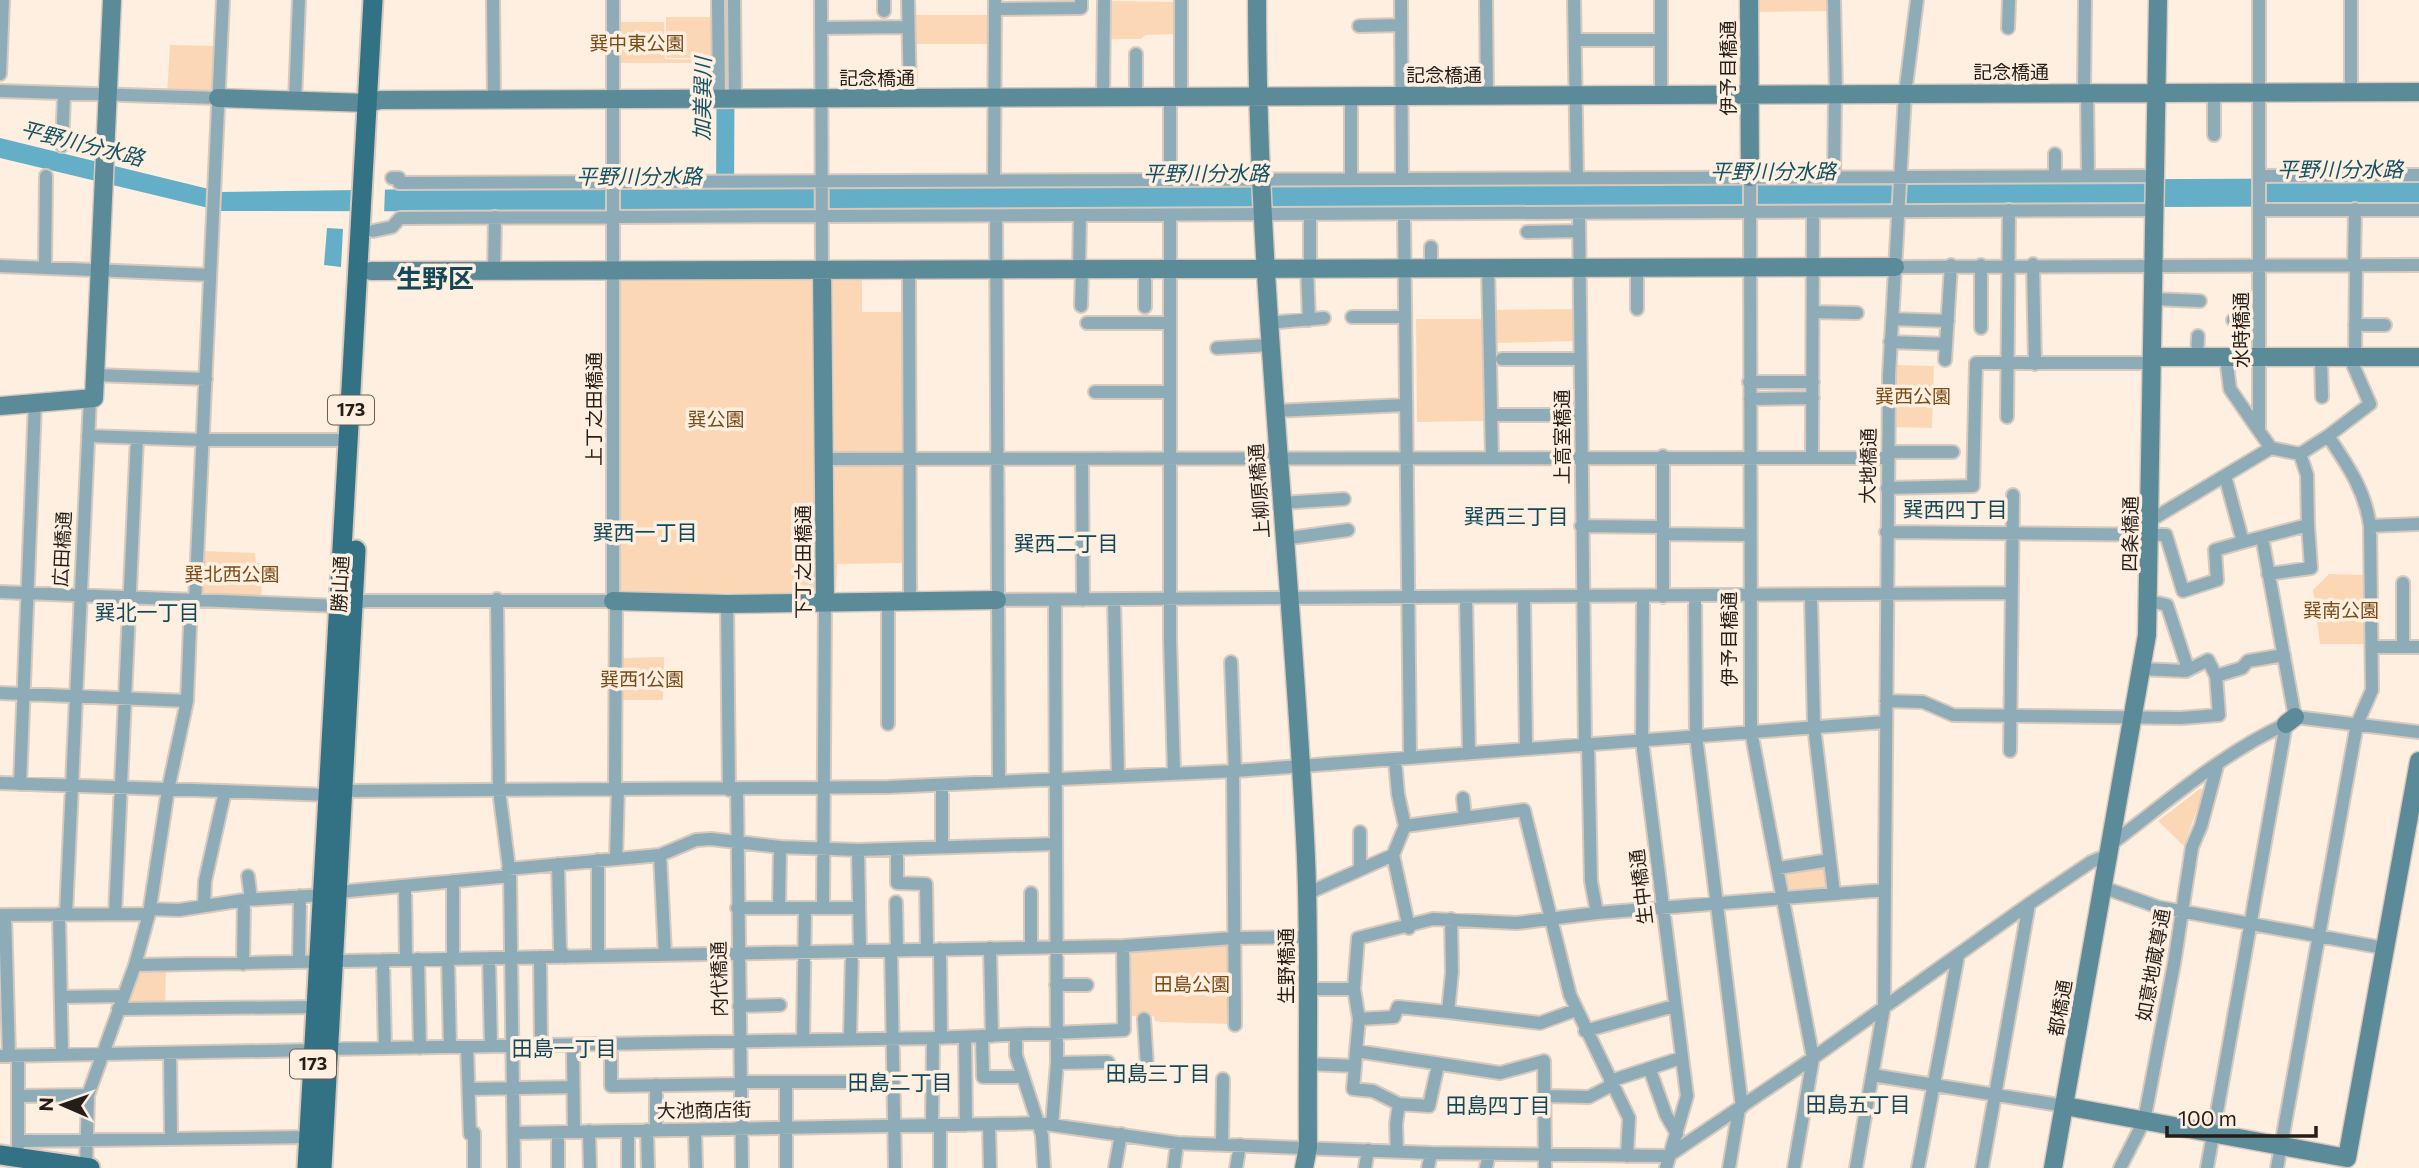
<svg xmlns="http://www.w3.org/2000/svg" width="2419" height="1168" font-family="Commissioner,'Noto Sans JP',sans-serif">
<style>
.green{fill:#fbd7b5}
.water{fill:#64afc7}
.pier{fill:#feefe1}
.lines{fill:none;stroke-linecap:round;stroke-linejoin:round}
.river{stroke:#64afc7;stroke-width:18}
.street-casing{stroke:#d7c9bd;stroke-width:16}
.secondary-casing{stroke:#d7c9bd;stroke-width:21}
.primary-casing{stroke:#d7c9bd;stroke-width:23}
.street{stroke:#8eacb7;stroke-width:12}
.secondary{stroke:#5b8a99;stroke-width:18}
.primary{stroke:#337184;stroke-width:19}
.labels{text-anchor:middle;stroke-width:7;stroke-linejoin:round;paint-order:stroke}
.shield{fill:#feefe1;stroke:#665d54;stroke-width:2}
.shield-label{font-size:18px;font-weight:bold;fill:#251e18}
.park-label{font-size:19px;fill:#794c17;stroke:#feefe1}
.street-label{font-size:19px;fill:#251e18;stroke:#feefe1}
.water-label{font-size:21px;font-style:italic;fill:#125263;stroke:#feefe1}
.neighbourhood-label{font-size:21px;fill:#124857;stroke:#feefe1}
.district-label{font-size:26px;font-weight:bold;fill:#124857;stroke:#feefe1}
</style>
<rect width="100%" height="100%" fill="#feefe1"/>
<path class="green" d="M1754,0H1830V11L1755,12Z
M1106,1L1175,2L1176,34L1146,35L1141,39H1107Z
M911,15H991V44H911Z
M666,17H712V58H666Z
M617,22H664L665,59L713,60V63H617Z
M170,45L215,46L213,94L167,95Z
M814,276L816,594L617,593V277Z
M835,276L862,277V312H908V455H833L830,452L829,283Z
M1575,309V341L1493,343L1492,310Z
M1416,319H1484V421L1417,422Z
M1893,365L1934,366L1932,428L1892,427Z
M830,464H905V563L837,564L836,588H831Z
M202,551L255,553L256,563H264L261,596L203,595L200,592Z
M2329,574L2366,575L2367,644H2320L2313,590Z
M664,657L663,700H621V658Z
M2201,788L2203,792L2184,846L2158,821Z
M1824,863L1830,886L1826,892L1794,894L1788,888L1784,870Z
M1230,943L1232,1024L1162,1022L1155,1021L1154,1016H1128V949Z
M138,968L166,969L165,1007L125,1006Z"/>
<path class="water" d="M0,138L221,192L640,186L2419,178V206L816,212L221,211L0,158Z
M327,228L343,229L341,267L324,265Z"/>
<path class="pier" d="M353,187L385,188L384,215L352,213Z"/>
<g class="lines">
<path class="river" d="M725,199L726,0"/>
<defs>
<path id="street" d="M493,0L494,101
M718,0L719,99
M734,0L735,99
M821,0L822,270
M884,0V11
M908,0L910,99
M1181,0V98
M1401,0L1402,177
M1486,0L1487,96
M1574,0L1577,178
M1834,0L1836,94
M2259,0V431L2271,448
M2351,0V92
M995,9L1081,8V0
M1359,26L1401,25
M821,28L908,27
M2008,28L2009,0
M1575,40H1661
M1136,54V98
M0,74L3,0
M0,91L218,98
M2084,93L2085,0
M2087,93L2088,176
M2214,93V135
M1661,95V0
M1351,97V177
M1103,98L1104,2
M1170,98V179
M295,101L299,0
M62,146L64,95
M2055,176V154
M2260,176L2419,175
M1750,177L1751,731L1813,1058L1794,1168
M1834,177L1835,94
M392,178H399V183L2156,176
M994,181L995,0
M2260,210H2419
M1579,213L1585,744
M1170,215V640L1174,773
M1310,215V268
M1404,215L1410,756
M996,216L999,781
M373,231L392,227L400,218L2155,210
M1527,232L1579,231
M2033,264L2035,364
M0,266L210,275
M2354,266L2355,209
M1488,267L1492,457
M1637,267V309
M1895,267L2419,265
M45,268L46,176
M1307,268L1309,320
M1431,268V247
M1145,269V307
M909,270L910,600
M1079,270L1080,215
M494,271L495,217
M2154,299L2200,301
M1081,306L1082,270
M1814,312L1857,313
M1352,317H1404
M1892,319L1948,321
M2233,320L2259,321
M1087,323H1169
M1268,323L1324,318
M2355,325H2385
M1981,328V265
M1890,342L1946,344
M1217,348L1270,345
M2197,357L2198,336
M2226,358L2230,389L2259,431
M2321,358L2322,397
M2355,358L2356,266
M1502,359H1580
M1945,360L1951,265
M95,375L206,379
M1749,382H1813
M1095,392H1169
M1750,399L1813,398
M1274,411L1405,405
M1491,415H1581
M2007,417L2009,210
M88,436L203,440H349
M2328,436L2370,404L2350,358
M1888,452H1953
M1663,456V597
M1812,457L1813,212
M823,459L1888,458
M1082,459L1083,600
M2225,476L2243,542L2262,537L2295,717L2419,732
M1887,488L1973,486L1976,363H2153
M1281,503L1344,499
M2151,520L2271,448L2300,454L2328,436C2348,466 2365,490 2370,526L2372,690L2357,724L2277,1168
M1581,526L1663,527
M2370,526L2419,524
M1886,532L2166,535L2183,591L2217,580L2215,550L2243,542
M1663,534L1750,535
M2262,537L2308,525L2307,475L2300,454
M1283,539L1348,530
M2268,574L2311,568L2308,525
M0,592L339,606L366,601H613V0
M1524,597L1526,748
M1695,597L1696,736L1742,1107
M1811,597L1814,726L1834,894
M1466,598L1469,753
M1643,598L1642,741L1687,1096L1666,1168
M497,599L499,790L510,876L514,1168
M997,600L2012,593
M1114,600L1118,775
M2149,601L2167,605L2188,669
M195,602L223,0
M727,604L729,790
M2372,647H2419
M2403,647V583
M1231,662L1235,771
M2141,669L2186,671L2208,660L2216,676
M0,693L187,701
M1886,701L1923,702L1953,715L2181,718L2219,715L2216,676L2242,668L2248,661L2284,655
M888,724V600
M1588,744L1591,881L1597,913
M2010,751L2013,495
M1395,760L1398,794L1405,826
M1233,771L1235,1025
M0,783L330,795L344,791L888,787L1235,771L1885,722
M20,784L35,403
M615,789L616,603
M737,790L742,1168
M1463,798L1465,818
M1360,832V869
M2110,845C2166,803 2222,753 2286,724
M942,847V785
M897,849V883L926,884L927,949
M858,850L860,951
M660,855L665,955
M1393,855L1409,928
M616,859L618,789
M598,860V956
M558,864L560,949L565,957
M1778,868L1830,860
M508,869L660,855L696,840L711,839L780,847L858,850L1054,844
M248,876L251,899
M453,881V959
M405,886L406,959
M2102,887L2158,907L2384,948
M338,892L510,876
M1031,893V947
M1306,894L1393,855L1405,826L1524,810L1570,995L1629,1118L1627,1156
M896,902L897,950
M204,904L205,881L225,791
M737,908H859
M779,908L780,847
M823,908L825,601
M150,909L179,910L244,900L324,895
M59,914L62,1055
M66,914L90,398
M115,914L137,438
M0,915L149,914
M5,915L9,1056
M1451,919L1452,972L1448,1012L1540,1023L1576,1010
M990,948L992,1036
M940,949L941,1038
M891,950L895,1168
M540,957L541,1045
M489,958L491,1046
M418,959L420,1048
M448,959L450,1047
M383,960L385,1048
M299,962L300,896
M243,964L244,900
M135,965L1123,946L1233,938L1307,937
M1056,985H1087
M1307,989H1354
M61,997L122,996
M739,1006L780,1005
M118,1009L317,1007
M1144,1019L1147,1066
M1359,1019L1394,1017L1398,1007L1448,1012
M1585,1031L1674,1006
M1016,1036V1055L1042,1135L1044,1168
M965,1037L966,1125
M982,1037L983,1077H1023
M850,1039L852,951
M803,1040L805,908
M611,1044V1086L741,1084
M569,1045L573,1052L574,1132
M467,1047L470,1134
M328,1049L933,1038L1124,1030L1123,946
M1356,1051L1359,1019L1354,989L1358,938L1433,919L1517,923L1597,913L1885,890
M170,1053L171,1139
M0,1056L314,1050
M18,1056V1146
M1057,1063L1108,1062
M1307,1064L1355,1066L1356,1051L1500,1073L1544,1061L1545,1168
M1355,1066L1353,1089L1373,1091L1399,1104L1429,1106L1438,1065
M1650,1070L1666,1115L1677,1134
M1872,1075L2065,1106
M1610,1081L1681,1058
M740,1082H893
M656,1085V1130
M469,1089L573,1087
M19,1096L88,1095
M1546,1096L1589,1097L1612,1085
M989,1124L990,1168
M932,1125L933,1038
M1052,1125L1057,1063L1055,600
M647,1130L648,1168
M695,1130L696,1168
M589,1131L590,1168
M628,1131V1168
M558,1132V1168
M514,1133L1038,1123L1177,1143L1431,1153L1668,1156L1813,1058L2029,904L2091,862L2108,855
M20,1141L309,1137
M1222,1145L1223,1079
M1397,1151L1396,1124L1399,1104
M86,1167L88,1095L135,965L149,914L168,790L187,701L191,602
M474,1168V1133
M786,1168V1082
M940,1168V1125
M1115,1168L1121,1134
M1174,1168L1177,1143
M1236,1168L1240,1145
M1365,1168L1368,1150
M1428,1168L1431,1153
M1486,1168L1489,1154
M1729,1168L1739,1109
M1856,1168L1884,1007L1889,375L1905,94L1917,0
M1918,1168L1958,956
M1982,1168L2029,904
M2120,1168L2144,1121L2174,964L2192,847L2201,826L2217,766
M2207,1168L2286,724"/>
<path id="secondary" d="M1257,0C1257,287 1293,572 1306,858C1310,954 1307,1051 1308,1147L1304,1168
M1749,0L1750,177
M218,98L368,103L380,100L2419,92
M822,270L825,601
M371,271L1895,267
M2154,357H2419
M0,406L94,398L112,0
M613,601L727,604L997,600
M2286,724L2295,717
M2065,1106L2347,1158L2419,761
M2053,1168L2147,635L2158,0"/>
<path id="primary" d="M0,1155L90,1168
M307,1168L373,0
M322,1168L356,550"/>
</defs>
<use href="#street" class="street-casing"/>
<use href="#secondary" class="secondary-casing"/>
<use href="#primary" class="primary-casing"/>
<use href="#street" class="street"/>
<use href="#secondary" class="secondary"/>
<use href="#primary" class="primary"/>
</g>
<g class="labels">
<g class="shield">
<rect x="328" y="395.5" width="46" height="29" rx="5"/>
<rect x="290" y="1049.5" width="46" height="29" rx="5"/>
</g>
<g class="shield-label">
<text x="351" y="416">173</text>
<text x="313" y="1070">173</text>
</g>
<g class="park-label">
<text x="637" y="50">巽中東公園</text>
<text x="1913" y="403">巽西公園</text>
<text x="716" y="426">巽公園</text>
<text x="232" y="581">巽北西公園</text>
<text x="2341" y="617">巽南公園</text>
<text x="642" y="686">巽西1公園</text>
<text x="1192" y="991">田島公園</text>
</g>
<g class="street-label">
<text transform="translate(1728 68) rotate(-90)" y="7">伊予目橋通</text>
<text x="2011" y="79">記念橋通</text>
<text x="1444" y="82">記念橋通</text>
<text x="877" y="85">記念橋通</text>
<text transform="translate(2241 330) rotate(-90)" y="7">水時橋通</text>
<text transform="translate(594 409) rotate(-90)" y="7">上丁之田橋通</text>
<text transform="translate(1562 437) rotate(-90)" y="7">上高室橋通</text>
<text transform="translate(1868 466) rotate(-89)" y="7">大地橋通</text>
<text transform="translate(1259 491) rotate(-94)" y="7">上柳原橋通</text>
<text transform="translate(2130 534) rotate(-89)" y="7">四条橋通</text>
<text transform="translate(62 549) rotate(-87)" y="7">広田橋通</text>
<text transform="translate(803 562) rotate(-90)" y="7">下丁之田橋通</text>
<text transform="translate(340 584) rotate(-87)" y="7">勝山通</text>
<text transform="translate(1729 639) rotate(-90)" y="7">伊予目橋通</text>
<text transform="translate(1641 887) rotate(-97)" y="7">生中橋通</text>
<text transform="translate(2153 965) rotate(-80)" y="7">如意地蔵尊通</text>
<text transform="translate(1286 966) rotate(-90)" y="7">生野橋通</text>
<text transform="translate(719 979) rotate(-91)" y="7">内代橋通</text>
<text transform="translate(2060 1008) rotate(-80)" y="7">都橋通</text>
<text transform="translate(704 1110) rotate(-1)" y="7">大池商店街</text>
</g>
<g class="water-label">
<text transform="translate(703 99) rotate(-89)" y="7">加美巽川</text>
<text transform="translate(82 144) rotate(14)" y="7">平野川分水路</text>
<text x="2340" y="177">平野川分水路</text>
<text x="1773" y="179">平野川分水路</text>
<text x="1206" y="181">平野川分水路</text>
<text x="639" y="184">平野川分水路</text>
</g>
<g class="neighbourhood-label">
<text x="1955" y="517">巽西四丁目</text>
<text x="1516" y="524">巽西三丁目</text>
<text x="645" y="540">巽西一丁目</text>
<text x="1066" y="551">巽西二丁目</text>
<text x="147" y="620">巽北一丁目</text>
<text x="564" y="1056">田島一丁目</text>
<text x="1158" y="1081">田島三丁目</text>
<text x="900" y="1090">田島二丁目</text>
<text x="1858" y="1112">田島五丁目</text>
<text x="1498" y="1113">田島四丁目</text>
</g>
<g class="district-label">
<text x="435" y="288">生野区</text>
</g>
</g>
<g transform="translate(63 1105) rotate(272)" stroke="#feefe1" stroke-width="5" paint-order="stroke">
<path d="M0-5L12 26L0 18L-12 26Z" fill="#251e18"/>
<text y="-10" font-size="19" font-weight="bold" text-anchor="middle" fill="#251e18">N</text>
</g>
<path d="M2167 1126v10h149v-10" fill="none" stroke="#251e18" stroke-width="3.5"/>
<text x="2178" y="1126" font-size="21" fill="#251e18" stroke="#feefe1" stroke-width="5" paint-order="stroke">100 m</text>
</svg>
